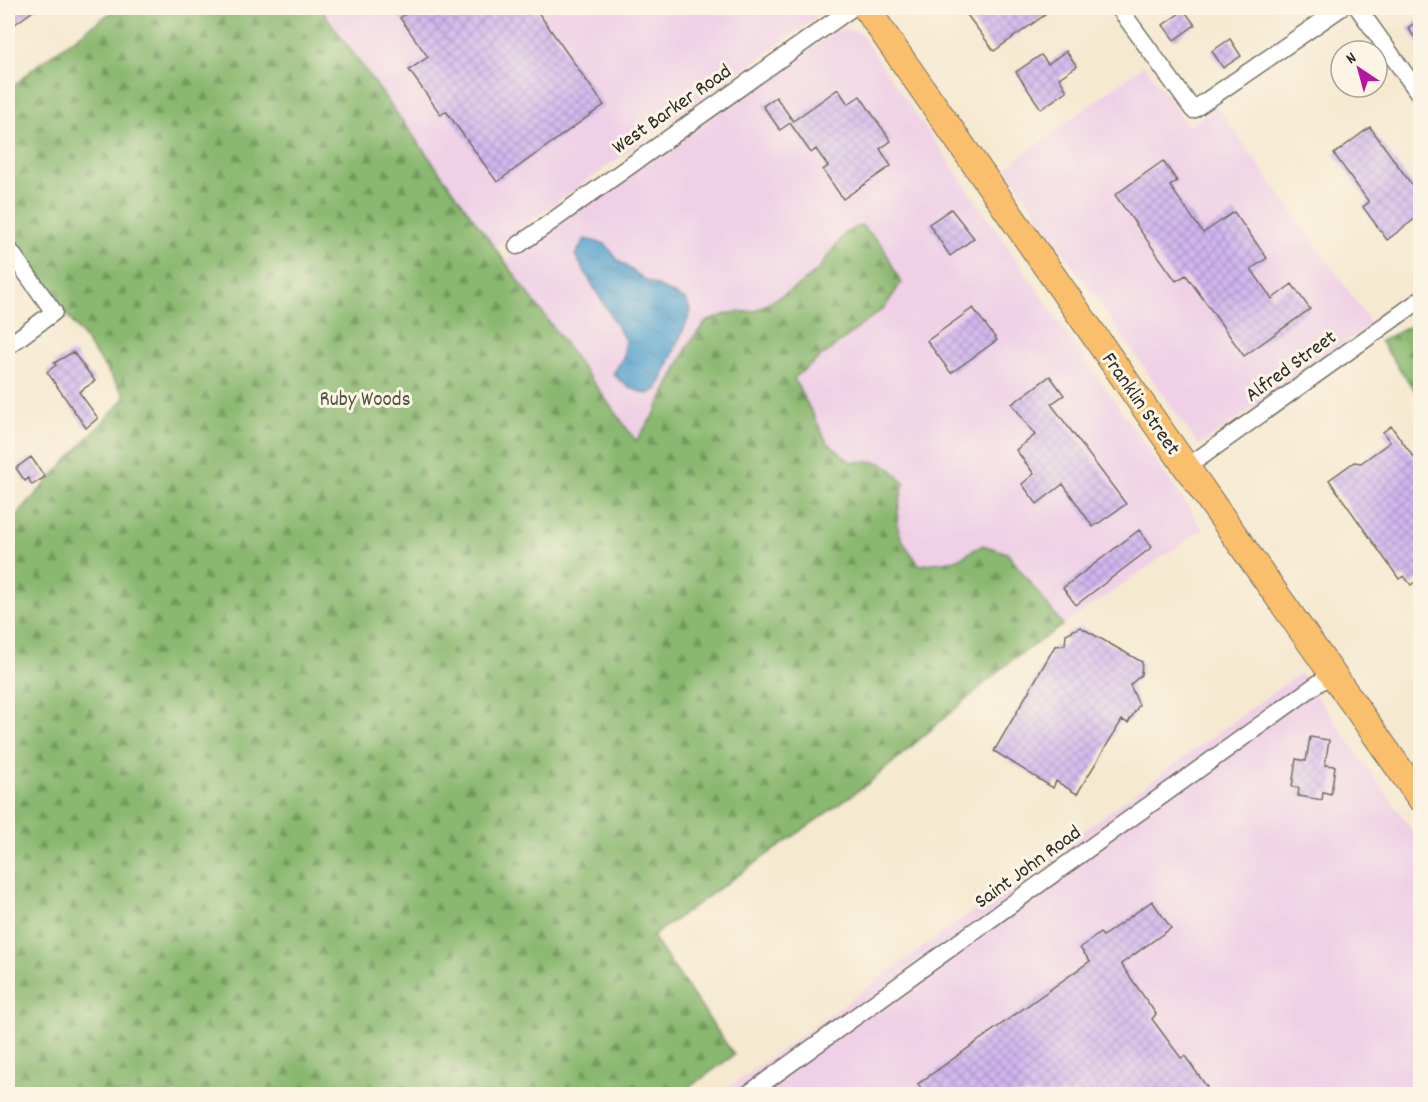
<svg xmlns="http://www.w3.org/2000/svg" width="1428" height="1102" font-family="Dekko,sans-serif">
<style>
.built{fill:#efd0e6}
.forest{fill:url(#forest-firs);stroke:#5a724e;stroke-width:1.5}
.water{fill:url(#water-ripples);stroke:#40667c;stroke-width:1.5}
.building{fill:url(#building-cross-hatch)}
.lines{fill:none;stroke-linecap:round;stroke-linejoin:round}
.minor-casing{stroke:#726e65;stroke-width:19}
.primary-casing{stroke:#726e65;stroke-width:28}
.minor{stroke:#fff;stroke-width:16}
.primary{stroke:#f9bf6d;stroke-width:26}
.labels{text-anchor:middle;stroke-width:6;stroke-linejoin:round;paint-order:stroke}
.street-label{font-size:21px;fill:#2b2b2b;stroke:#fcf5e5}
.park-label{font-size:21px;fill:#4c5641;stroke:#fcf5e5}
</style>
<defs>
<pattern id="forest-firs" width="22" height="20" patternUnits="userSpaceOnUse" patternTransform="scale(1.5)"><rect width="22" height="20" fill="#8ab870"/><path d="M5 1l3.5 6h-7zM16 11l3.5 6h-7z" fill="#71965c"/></pattern>
<pattern id="water-ripples" width="26" height="14" patternUnits="userSpaceOnUse" patternTransform="scale(1.5)"><rect width="26" height="14" fill="#56a2ce"/><path d="M2 4q2-2 4 0t4 0M15 11q2-2 4 0t4 0" fill="none" stroke="#4784a7"/></pattern>
<pattern id="building-cross-hatch" width="8" height="8" patternUnits="userSpaceOnUse" patternTransform="scale(1.5)"><rect width="8" height="8" fill="#d1b6ef"/><path d="M0 0l8 8M0 8l8-8" fill="none" stroke="#aa94c2"/></pattern>
</defs>
<rect width="100%" height="100%" fill="#fcf5e5"/>
<filter id="ink" filterUnits="userSpaceOnUse"><feTurbulence type="fractalNoise" baseFrequency=".0167" numOctaves="2"/><feDisplacementMap in="SourceGraphic" scale="12" xChannelSelector="R" yChannelSelector="G"/><feConvolveMatrix kernelMatrix="1 2 1 2 8 2 1 2 1" color-interpolation-filters="sRGB"/></filter>
<filter id="wash" filterUnits="userSpaceOnUse"><feTurbulence type="fractalNoise" baseFrequency=".008" numOctaves="4" result="noise"/><feDisplacementMap in="SourceGraphic" scale="24" xChannelSelector="R" yChannelSelector="G"/><feGaussianBlur stdDeviation="1.35" result="paint"/><feColorMatrix in="noise" values="0 0 0 0 0 0 0 0 0 0 0 0 0 0 0 0 0 1.4 0 .05"/><feComposite in="paint" operator="in"/></filter>
<g filter="url(#wash)">
<rect width="100%" height="100%" fill="#f5e9d0"/>
<path class="built" d="M320,8H820L814,19L494,247Z
M846,29L859,32L1203,529L1063,625L1032,589L983,545L956,560L920,565L904,545L895,518L904,483L874,460L851,463L827,442L794,378L827,352L845,233L817,271L795,288L754,311L729,313L690,342L673,379L636,441L504,261L837,30Z
M1144,65L1189,127L1216,105L1372,324L1199,446L1005,168Z
M1300,673L1420,841V1094H721Z"/>
<path class="forest" d="M117,8H320L636,441L655,413L690,342L706,322L729,313L755,311L795,288L817,271L845,233L861,225L882,245L901,283L885,307L794,378L827,442L851,462C879,460 886,460 904,483C894,523 893,532 920,565L956,560L983,545L1007,553L1063,625L1013,659L869,783L652,936L734,1055L680,1094H8V524L126,397L8,232V91L36,66Z
M1420,321V398L1380,341Z"/>
<path class="water" d="M585,239L605,244L619,261L647,281L686,300L691,312L657,390L647,394L629,388L613,374L624,356L625,340L575,255Z"/>
<g id="blocks">
<path class="building" d="M8,8H37L8,29Z
M414,8H535L604,105L497,182L446,111L441,115L409,70L428,57L400,18Z
M962,8H1041L1046,14L994,51Z
M1184,10L1195,25L1174,40L1163,25Z
M1420,19V45L1408,28Z
M1230,39L1241,56L1223,68L1212,51Z
M1066,51L1077,66L1059,78L1067,91L1041,109L1016,72L1041,55L1048,64Z
M838,89L848,104L860,96L891,141L880,149L891,166L843,199L823,170L828,166L816,149L811,153L790,123L780,130L763,106L776,97L793,121Z
M1370,127L1420,196V215L1387,240L1363,207L1369,202L1334,154Z
M1163,161L1177,181L1170,186L1203,233L1234,212L1267,258L1251,269L1272,299L1292,284L1310,309L1244,356L1186,275L1176,281L1115,195Z
M951,209L974,238L950,256L929,224Z
M973,308L997,340L951,373L927,341Z
M73,352L95,381L79,392L98,418L86,428L47,372L56,365L54,363Z
M1050,376L1064,395L1051,404L1126,504L1093,527L1063,484L1037,504L1022,484L1034,474L1016,450L1035,435L1012,404Z
M1391,426L1420,466V578L1411,585L1404,576L1399,579L1329,480L1354,462L1361,463L1390,442L1383,432Z
M31,457L45,477L32,485L28,478L25,481L16,468Z
M1139,530L1152,547L1076,605L1063,588Z
M1080,627L1142,662L1141,675L1130,685L1139,705L1128,723L1122,720L1077,794L1056,781L1053,788L994,751L1055,646L1065,645L1066,634Z
M1310,737L1329,740L1325,765L1335,766L1331,794L1323,792L1322,800L1298,796L1299,788L1292,787L1296,759L1306,761Z
M1152,901L1171,928L1121,964L1156,1014L1152,1019L1181,1058L1185,1056L1207,1087L1202,1095H926L918,1084L1090,961L1080,948L1100,933L1103,936Z"/>
</g>
</g>
<g filter="url(#ink)">
<use href="#blocks" fill-opacity="0" stroke="#726e65" stroke-width="1.5"/>
<g class="lines">
<defs>
<path id="minor" d="M1119,8L1193,110L1341,8
M1358,8L1420,95
M517,246L852,8
M8,248L54,312L8,346
M1187,467L1420,300
M748,1094L1331,674"/>
<path id="primary" d="M866,8L1156,424L1420,798"/>
</defs>
<use href="#minor" class="minor-casing"/>
<use href="#primary" class="primary-casing"/>
<use href="#minor" class="minor"/>
<use href="#primary" class="primary"/>
</g>
</g>
<g class="labels">
<g class="street-label">
<text transform="translate(671 108) rotate(-35)" y="7">West Barker Road</text>
<text transform="translate(1290 365) rotate(-36)" y="7">Alfred Street</text>
<text transform="translate(1142 403) rotate(55)" y="7">Franklin Street</text>
<text transform="translate(1027 866) rotate(-36)" y="7">Saint John Road</text>
</g>
<g class="park-label">
<text x="365" y="405">Ruby Woods</text>
</g>
</g>
<rect width="1428" height="1102" fill="none" stroke="#fcf5e5" stroke-width="30"/>
<g transform="translate(1359 69) rotate(324)"><circle r="28" fill="#fcf5e5" stroke="#a8a49b" stroke-width="1.5"/>
<path d="M0-4.5L10 22L0 15L-10 22Z" fill="#b5179e"/>
<text y="-9" font-size="16" font-weight="bold" text-anchor="middle" fill="#2b2b2b">N</text>
</g>
</svg>
